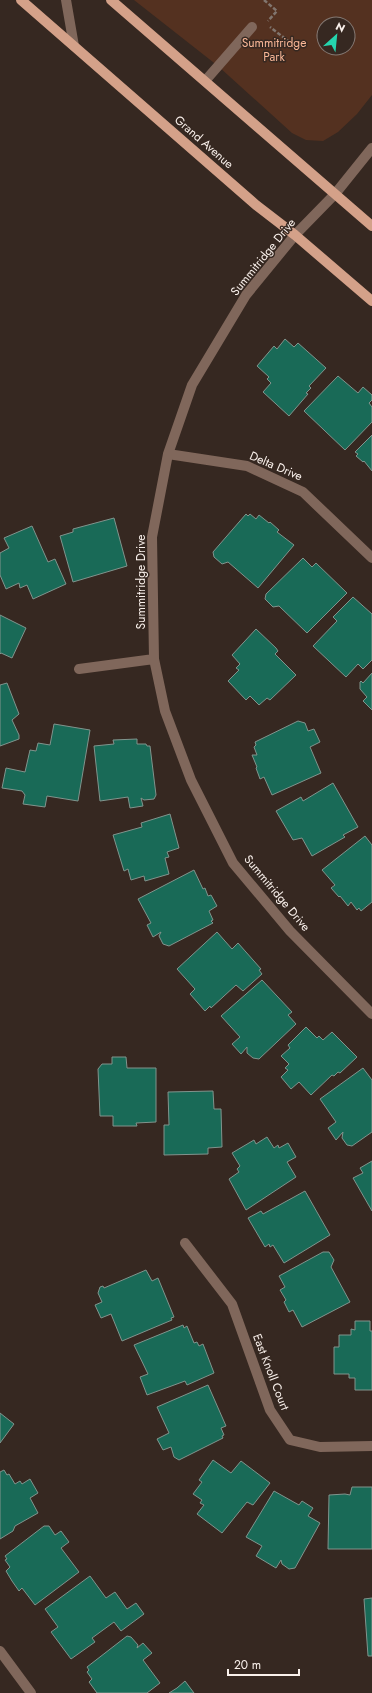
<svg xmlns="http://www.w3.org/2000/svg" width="372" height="1693" font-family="Jost,sans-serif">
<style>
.green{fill:#543120;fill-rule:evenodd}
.building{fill:#196a57;stroke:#81948d}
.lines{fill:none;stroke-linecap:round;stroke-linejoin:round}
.path{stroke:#81756e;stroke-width:2.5;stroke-dasharray:4 2;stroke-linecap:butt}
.minor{stroke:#80675b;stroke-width:10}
.major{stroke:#d4a189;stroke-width:10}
.labels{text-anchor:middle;stroke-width:3;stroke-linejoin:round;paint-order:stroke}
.park-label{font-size:12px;fill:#fab797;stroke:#362821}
.street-label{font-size:12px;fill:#faf1ec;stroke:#362821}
</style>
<rect width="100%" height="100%" fill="#362821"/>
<path class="green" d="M134,0H372V95L357,114L338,132L323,141L306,140L292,133L218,66ZM324,24H348V48H324Z"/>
<path class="building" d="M285,339L294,347L298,343L326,368L309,386L311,388L306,393L308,394L289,416L263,392L271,383L267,379L269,377L257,366L274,346L277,349Z
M338,376L358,393L363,387L372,395V400L369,403L372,407V422L345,450L304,411Z
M372,435V471L364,461L363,462L356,456L358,454L355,452Z
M246,514L248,516L250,514L256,519L259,515L269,523L270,522L279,530L277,532L294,545L258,588L228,562L222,564L214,557L213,552Z
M114,518L127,566L73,582L60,536L73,532V529Z
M32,526L48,562L55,559L66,584L33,599L27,585L20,588L19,583L6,589L0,575V553L9,548L4,538Z
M303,558L312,567L316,563L347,593L307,633L279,606L273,607L265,599L266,594Z
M353,597L372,614V660L363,669L358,664L346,677L313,646L337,621L333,617Z
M0,615L26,628L12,658L1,653L0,654Z
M256,629L276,648L278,651L275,654L296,675L270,700L267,698L259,705L250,696L246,700L228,681L239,670L236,668L240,664L232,655Z
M372,673V710L363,701L367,697L360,689V682L361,681L363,683Z
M7,683L19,714L12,720L19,735V739L0,746V685Z
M298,721L305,723L308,731L314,729L320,742L310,747L321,773L272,795L264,777L260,779L256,768L257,767L252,755H257L254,747L256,745L255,742Z
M54,724L90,730L78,801L47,796L45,807L23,804L25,795L22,791L2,788L6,768L25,772L30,750L36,751L38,743L50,745Z
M137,739V744H146L147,746H150L156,795L154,799L144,800L141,798L143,806L130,808L128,797L100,801L94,746L114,744L113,740Z
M333,783L358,827L343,835L345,837L312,856L302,838L293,840L276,811L301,797L303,801Z
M170,814L179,848L167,852L169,857L165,858L169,874L145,881L144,876L131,880L128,869L124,871L113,835L142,827L141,823Z
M365,836L372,845V902L361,911L359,908L357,910L351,902L348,906L340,896L339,897L331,888L335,885L322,870Z
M194,870L203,889L205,888L208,896L211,895L217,906L209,911L213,920L211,921L213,923L169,946L163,944L159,936L161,932L153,937L147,925L151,923L138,899Z
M217,932L232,949L238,943L261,969L259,970L262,974L243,991L236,985L211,1008L210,1006L205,1011L190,994L195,989L177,969Z
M262,980L292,1012L288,1015L296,1024L259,1059L253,1058L247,1053V1047L241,1054L232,1044L240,1037L221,1016Z
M306,1027L317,1038L319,1036L323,1040L332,1032L357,1057L340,1073L338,1072L334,1076L332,1075L311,1095L299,1082L291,1089L281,1077L288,1070L285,1068L289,1064L281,1056L290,1048L288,1045Z
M112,1057H126L127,1068H156V1122L136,1123L137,1126H113V1116H100L98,1069L102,1064H112Z
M363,1068L372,1080V1132L352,1146L347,1145L342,1138L343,1132L336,1140L328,1128L336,1122L320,1099Z
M213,1091L214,1109H221L222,1147L208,1148V1154L164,1155V1125H169L168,1092Z
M267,1137L274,1148L278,1145L279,1148L288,1143L296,1157L287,1162L296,1177L246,1210L229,1179L239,1172L237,1169L240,1166L232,1153L254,1140L256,1144Z
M372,1161V1211L353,1178L363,1173L360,1168Z
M305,1191L330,1235L284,1263L273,1245L270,1247L269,1244L265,1247L248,1218L261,1211L263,1214Z
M323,1252H329L334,1260L331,1267L350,1302L302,1327L293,1310L289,1312L284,1302L286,1300L280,1290L285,1287L279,1276Z
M146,1270L152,1281L158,1278L174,1317L171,1318L172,1320L122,1341L111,1314L101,1318L95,1305L102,1302L98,1293L100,1287L103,1286L104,1288Z
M355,1321H370V1331H372V1390H355V1378H349V1374H334V1347H339V1335H351V1329L355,1330Z
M183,1325L184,1328L187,1326L194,1343L197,1342L199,1346L203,1344L214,1373L187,1385L185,1381L147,1395L140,1377L148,1374L134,1345Z
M208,1385L226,1426L221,1428L224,1435L222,1436L223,1438L179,1460L174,1457L171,1447L163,1450L157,1439L169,1433L157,1407Z
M0,1413L14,1424L0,1443Z
M213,1460L231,1473L241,1461L270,1483L253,1505L247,1502L222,1533L197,1514L204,1505L200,1503L202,1500L193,1494L202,1482L199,1480Z
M4,1470L7,1475L9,1474L15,1484L20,1481L22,1484L30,1479L38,1493L30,1498L38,1513L15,1526L13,1531L0,1539V1472Z
M352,1487H372V1549H328L329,1495L345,1494L350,1495Z
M274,1491L299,1505L302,1501L313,1508L308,1516L320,1523L295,1568L289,1569L282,1564L281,1560L276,1568L256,1556L262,1546L246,1537Z
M44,1526H49L55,1535L61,1531L69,1542L61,1548L79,1572L35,1605L22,1588L19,1591L12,1581L6,1571L10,1567L5,1560L7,1559L5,1556Z
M90,1576L106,1598L115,1592L127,1609L136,1603L144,1614L121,1631L114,1622L92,1638L95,1642L71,1659L51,1632L58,1627L45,1609Z
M372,1598V1656H368L364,1599Z
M127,1636L131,1637L138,1645L137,1648L143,1643L152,1653L143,1660L160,1683L147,1693H97L89,1682L92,1679L87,1672L89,1670L87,1667Z
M185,1681L194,1693H169L177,1688Z"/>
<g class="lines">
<path class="path" d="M264,0L277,11L268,21
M262,42C272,40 285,46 296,47L270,27"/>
<path class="minor" d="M66,0L74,46
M205,81L252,27
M372,148L335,194L295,235L246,295L192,385L168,454L152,537L154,659L165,711L191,780L233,863L290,931L372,1014
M168,454L247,466L303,492L372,558
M79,669L154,659
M185,1243L232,1304L270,1410L290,1440L320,1447L372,1446
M0,1651L31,1693"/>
<path class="major" d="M21,0L256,205L295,235L372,301
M111,0L372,226"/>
</g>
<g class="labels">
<g class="park-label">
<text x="274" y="47">Summitridge<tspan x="274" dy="14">Park</tspan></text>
</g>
<g class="street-label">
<text transform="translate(204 142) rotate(41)" y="4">Grand Avenue</text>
<text transform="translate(263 257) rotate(-51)" y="4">Summitridge Drive</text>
<text transform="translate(276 466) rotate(23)" y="4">Delta Drive</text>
<text transform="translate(141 582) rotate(-90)" y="4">Summitridge Drive</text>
<text transform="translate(277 893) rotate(50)" y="4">Summitridge Drive</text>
<text transform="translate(271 1372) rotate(69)" y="4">East Knoll Court</text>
</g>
</g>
<g transform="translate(336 36) rotate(27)"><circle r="19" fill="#362821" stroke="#847872"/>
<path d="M0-3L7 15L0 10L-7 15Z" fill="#25d5ae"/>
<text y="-6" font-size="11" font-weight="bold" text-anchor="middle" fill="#faf1ec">N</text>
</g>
<path d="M228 1669v6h71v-6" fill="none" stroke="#faf1ec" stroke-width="2"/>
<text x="234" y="1669" font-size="12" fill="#faf1ec" stroke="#362821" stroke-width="3" paint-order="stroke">20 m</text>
</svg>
